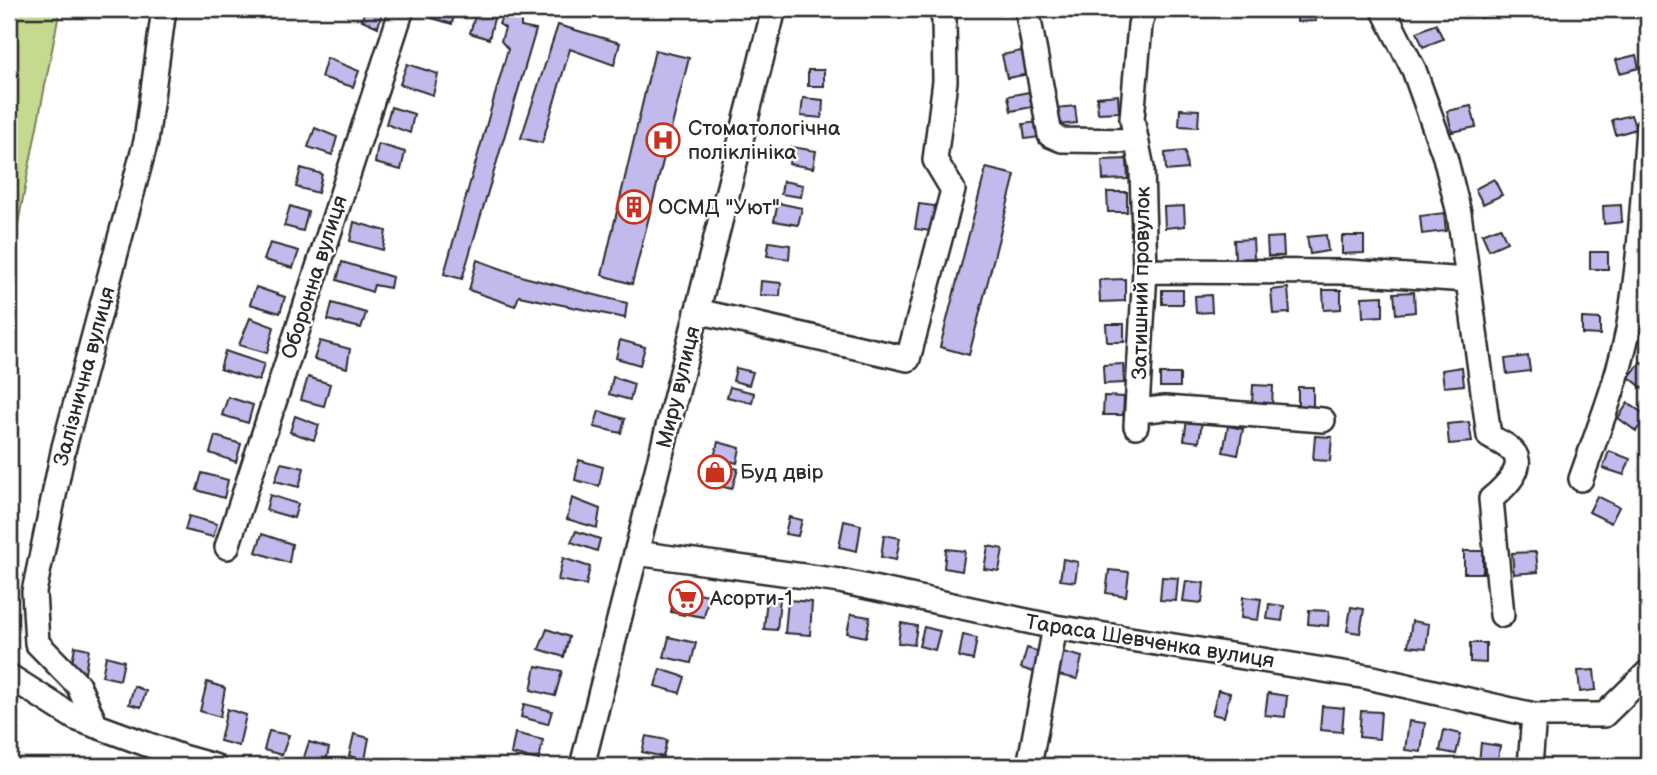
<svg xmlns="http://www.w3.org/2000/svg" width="1657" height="775" font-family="'Balsamiq Sans',sans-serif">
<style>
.green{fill:#c6da8f;stroke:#78825d;stroke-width:2}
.building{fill:#c1baec;stroke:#2b2b2b;stroke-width:2}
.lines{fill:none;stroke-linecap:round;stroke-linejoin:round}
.minor-casing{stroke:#2b2b2b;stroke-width:28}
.minor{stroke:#fff;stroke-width:23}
.labels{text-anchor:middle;stroke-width:5;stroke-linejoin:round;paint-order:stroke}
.poi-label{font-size:21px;fill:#2b2b2b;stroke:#fff;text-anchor:start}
.street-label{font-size:21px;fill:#2b2b2b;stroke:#fff}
</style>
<rect width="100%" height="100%" fill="#fff"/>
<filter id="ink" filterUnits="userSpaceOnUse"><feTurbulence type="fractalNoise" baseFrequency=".0143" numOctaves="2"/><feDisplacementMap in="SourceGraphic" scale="14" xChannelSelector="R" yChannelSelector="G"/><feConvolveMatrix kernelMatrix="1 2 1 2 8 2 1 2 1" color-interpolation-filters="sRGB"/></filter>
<g filter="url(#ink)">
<path class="green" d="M9,9H60L16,234L9,239Z"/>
<path class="building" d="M365,9H383L378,27L362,20Z
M434,9H455L452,24L432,18Z
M477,9L496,10L489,39L470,33Z
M1297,9H1316V21L1297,22Z
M1479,9H1502L1503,15L1480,18Z
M504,13L521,17V27L536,30L462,279L444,274L508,49L501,41L505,28L499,24Z
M1436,24L1443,39L1423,47L1417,32Z
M558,25L620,43L614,65L570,49L542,143L521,138Z
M655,50L689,58L632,284L602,275Z
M1026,50L1030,74L1007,78L1002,55Z
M1636,55L1639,68L1620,73L1616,60Z
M327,58L359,71L353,87L321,77Z
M407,64L438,74L433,95L400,84Z
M808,70H824V86H808Z
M1029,92L1032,107L1011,111L1008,96Z
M1118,95L1119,112L1098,113L1097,97Z
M803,98L823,100L822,118L801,116Z
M1075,106L1077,123L1058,125L1057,108Z
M1471,106L1476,127L1452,132L1447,111Z
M391,107L414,114L410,133L386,124Z
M1180,109L1199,110L1198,127L1179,126Z
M1631,115L1636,129L1616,135L1612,120Z
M1038,122L1040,137L1025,139L1023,124Z
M315,128L337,137L332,155L308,147Z
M378,144L405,152L401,170L375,163Z
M792,147L816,151L813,168L789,164Z
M1185,151L1187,169L1166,171L1165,153Z
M1127,159L1128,179L1103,180L1102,160Z
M301,168L322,174L318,193L296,187Z
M986,168L1015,175L969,355L940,347Z
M1494,179L1502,195L1483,204L1475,189Z
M783,181L803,185L801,197L781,194Z
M1107,192H1127V212H1108Z
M778,203L802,208L798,225L774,221Z
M919,204L935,206L931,231L915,229Z
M1621,205L1622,222L1604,224L1603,206Z
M290,206L308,212L303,231L284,226Z
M1184,206L1185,226L1165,228L1164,207Z
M1444,213L1446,231L1422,234L1420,216Z
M354,222L386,231L383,250L350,241Z
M1500,227L1507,242L1489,250L1482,234Z
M1326,235L1328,251L1310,254L1307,237Z
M1342,236H1364V253L1342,254Z
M1283,237L1284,256H1268L1267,238Z
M1253,239L1254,258L1235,259L1234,240Z
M769,242L790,245L789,259L767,256Z
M270,243L299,251L293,268L264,260Z
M1590,252H1608V269H1590Z
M477,260L524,277L627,303L625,318L519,296L515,306L469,290Z
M342,262L392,277L390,288L374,285L372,292L337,280Z
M1125,279V301L1100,302L1099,280Z
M761,281L781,283L780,296L760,295Z
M256,287L285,297L280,313L250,304Z
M1288,288L1290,313L1273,314L1271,290Z
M1162,290H1183V304H1162Z
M1323,290H1341V309L1324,310Z
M1414,292L1415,312L1396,314L1394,293Z
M1211,295L1212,312L1196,313L1195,296Z
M1383,296V316L1363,317L1362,297Z
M332,303L366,313L361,328L328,320Z
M250,318L274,327L267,353L239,345Z
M1582,318L1600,319V335L1582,334Z
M1106,324H1124V342H1107Z
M620,340L645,347L640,365L616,358Z
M320,341L350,349L347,368L314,359Z
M225,351L264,364L259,381L220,369Z
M1528,356L1530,371L1507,374L1505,359Z
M1641,362L1648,368V384L1644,389L1629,377Z
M1123,364L1124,383L1104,384L1103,365Z
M1462,367L1464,385L1444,387L1442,370Z
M736,368L753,372L749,385L733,381Z
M1160,374H1180V387H1160Z
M308,377L330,384L324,406L301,400Z
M613,377L634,384L630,400L609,394Z
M1253,385L1273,386L1272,405H1252Z
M730,387L754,393L752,403L727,397Z
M1298,387H1313V406H1298Z
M1104,396L1124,397L1123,415H1103Z
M228,397L253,405L248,423L222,415Z
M1628,403L1647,416L1636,431L1618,418Z
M599,411L625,419L621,433L594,427Z
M295,416L319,425L314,440L290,432Z
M1187,419L1202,421L1199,442L1184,440Z
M1469,422L1472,442L1449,444L1447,424Z
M1228,426L1243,429L1238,455L1223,452Z
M215,436L241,444L236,462L210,453Z
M1315,436L1332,437L1330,461L1313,460Z
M718,442L740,448L737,463L714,457Z
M1609,451L1630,459L1624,475L1603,468Z
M579,460L603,467L599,486L575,480Z
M712,462L738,469L732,489L707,483Z
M281,463L304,468L299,487L275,481Z
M202,473L228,480L224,498L197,490Z
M270,495L298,504L294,518L266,510Z
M1597,496L1619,507L1611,523L1589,512Z
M572,498L600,509L597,528L567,519Z
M189,516L217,524L213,537L185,530Z
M789,517L802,520L798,536L785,534Z
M844,521L861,525L857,551L839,547Z
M576,531L600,539L597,551L571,542Z
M262,534L292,544L289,563L256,552Z
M884,535L900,538L896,560L881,557Z
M988,546L1003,549L999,571L984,569Z
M946,549L965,551L962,571L944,568Z
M1464,551H1483V573H1464Z
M1536,552L1538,572L1514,574L1512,553Z
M563,558L590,567L586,585L558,580Z
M1063,559L1078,562L1075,582L1060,580Z
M1109,570L1129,572L1126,596L1106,593Z
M1162,577L1178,578L1176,601L1160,600Z
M678,581L691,583L684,615L671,612Z
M1186,581L1204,583L1202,603L1183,601Z
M691,592L709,595L704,617L686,614Z
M767,597L780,598L777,630L764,629Z
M1243,597L1261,599L1258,620L1241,618Z
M788,600L812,602L810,635L785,633Z
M1269,604L1284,606L1282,621L1267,619Z
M1351,607L1364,609L1360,633L1347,631Z
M1309,610L1329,611L1328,626L1308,624Z
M851,614L870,617L866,637L847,633Z
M1412,621L1429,624L1426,648L1408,646Z
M901,623L917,626L914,645L898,643Z
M924,627L940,631L935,650L919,646Z
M547,629L569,637L564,657L539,649Z
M963,635L977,638L973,660L959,657Z
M669,637L696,643L691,663L664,657Z
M1470,643H1486V663L1470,662Z
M75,646L89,649L85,673L71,669Z
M1027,648L1043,653L1037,673L1021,668Z
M1063,652L1082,657L1077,679L1058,675Z
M106,656L124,661L120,680L102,676Z
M536,666L562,671L555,696L531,690Z
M660,669L685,677L680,693L655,686Z
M1594,670L1596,690L1580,692L1578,671Z
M207,682L225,688L220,717L200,711Z
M134,686L146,691L141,707L129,704Z
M1218,690L1230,693L1224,717L1212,714Z
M1268,693L1287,696L1285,717L1265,715Z
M524,704L552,711L548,724L521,717Z
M1322,706L1344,708L1342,732L1320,730Z
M227,709L246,715L239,746L220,741Z
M1361,711L1381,712L1379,739L1359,737Z
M1409,721L1425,723L1421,752L1405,750Z
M1444,730L1461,734L1456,754L1440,751Z
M269,731L289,735L282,755L264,750Z
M515,733L543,740L539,760L511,754Z
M354,734L369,738L365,760L349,756Z
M646,736L667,740L663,757L642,752Z
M309,742L329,748L325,766L302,763Z
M1481,743L1500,746L1497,766L1479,763Z"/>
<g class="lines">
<defs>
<path id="minor" d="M1027,9L1050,135L1062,140L1136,141
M1383,9L1414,70L1445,157L1459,213L1489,436C1495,440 1503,443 1509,448C1531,464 1504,488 1491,499L1502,615
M1145,271L1347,272L1468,280
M697,311L908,359L953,190L935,160L945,81L944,18L939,9
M1138,411L1165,408L1323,420
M1136,426L1145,271L1142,168L1132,119L1140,25L1144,9
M1581,479C1598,430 1618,381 1628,330C1640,263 1643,195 1648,127
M227,547L402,9
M636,553L840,581L1055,627L1368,677L1534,715H1604L1648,672
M9,676L75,718L182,757L214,766
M96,726L78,685L37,643L34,592L64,447L146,141L164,9
M582,766L774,9
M1029,766L1055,627
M1530,766L1534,715"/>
</defs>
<use href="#minor" class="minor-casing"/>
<use href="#minor" class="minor"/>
</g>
</g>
<defs>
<symbol id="hospital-ring" viewBox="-11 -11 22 22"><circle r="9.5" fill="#fff" stroke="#c8321e" stroke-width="1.5"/><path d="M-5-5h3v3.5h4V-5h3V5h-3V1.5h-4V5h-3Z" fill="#c8321e"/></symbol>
<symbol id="building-ring" viewBox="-11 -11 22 22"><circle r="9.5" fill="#fff" stroke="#c8321e" stroke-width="1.5"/><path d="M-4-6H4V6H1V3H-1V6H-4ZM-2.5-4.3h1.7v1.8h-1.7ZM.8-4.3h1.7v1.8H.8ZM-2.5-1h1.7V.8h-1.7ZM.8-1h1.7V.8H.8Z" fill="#c8321e"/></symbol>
<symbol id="shop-ring" viewBox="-11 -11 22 22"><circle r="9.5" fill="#fff" stroke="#c8321e" stroke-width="1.5"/><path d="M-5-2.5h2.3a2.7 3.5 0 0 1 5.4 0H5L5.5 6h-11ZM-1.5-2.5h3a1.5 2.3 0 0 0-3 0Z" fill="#c8321e"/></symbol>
<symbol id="supermarket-ring" viewBox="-11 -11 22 22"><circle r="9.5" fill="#fff" stroke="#c8321e" stroke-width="1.5"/><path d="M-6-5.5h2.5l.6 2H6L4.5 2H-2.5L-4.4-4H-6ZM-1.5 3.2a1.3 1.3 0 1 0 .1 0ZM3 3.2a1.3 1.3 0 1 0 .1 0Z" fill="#c8321e"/></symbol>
</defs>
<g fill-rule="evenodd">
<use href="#hospital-ring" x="644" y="121" width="38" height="38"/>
<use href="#building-ring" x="615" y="188" width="38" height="38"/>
<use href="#shop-ring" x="696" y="453" width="38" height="38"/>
<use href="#supermarket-ring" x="667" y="579" width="38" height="38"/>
</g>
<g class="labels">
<g class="poi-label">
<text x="688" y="135">Стоматологічна<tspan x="688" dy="24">поліклініка</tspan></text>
<text x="658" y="214">ОСМД "Уют"</text>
<text x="740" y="479">Буд двір</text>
<text x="710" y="605">Асорти-1</text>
</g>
<g class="street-label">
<text transform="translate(314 277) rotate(-72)" y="7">Оборонна вулиця</text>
<text transform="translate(1141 283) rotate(-89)" y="7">Затишний провулок</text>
<text transform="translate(84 376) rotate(-75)" y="7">Залізнична вулиця</text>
<text transform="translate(678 387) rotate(-76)" y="7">Миру вулиця</text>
<text transform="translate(1150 641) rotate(9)" y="7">Тараса Шевченка вулиця</text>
</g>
</g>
<rect width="1657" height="775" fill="none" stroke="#fff" stroke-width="35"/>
<rect x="18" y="18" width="1622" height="740" fill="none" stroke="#2b2b2b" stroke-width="2.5" filter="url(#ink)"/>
</svg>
